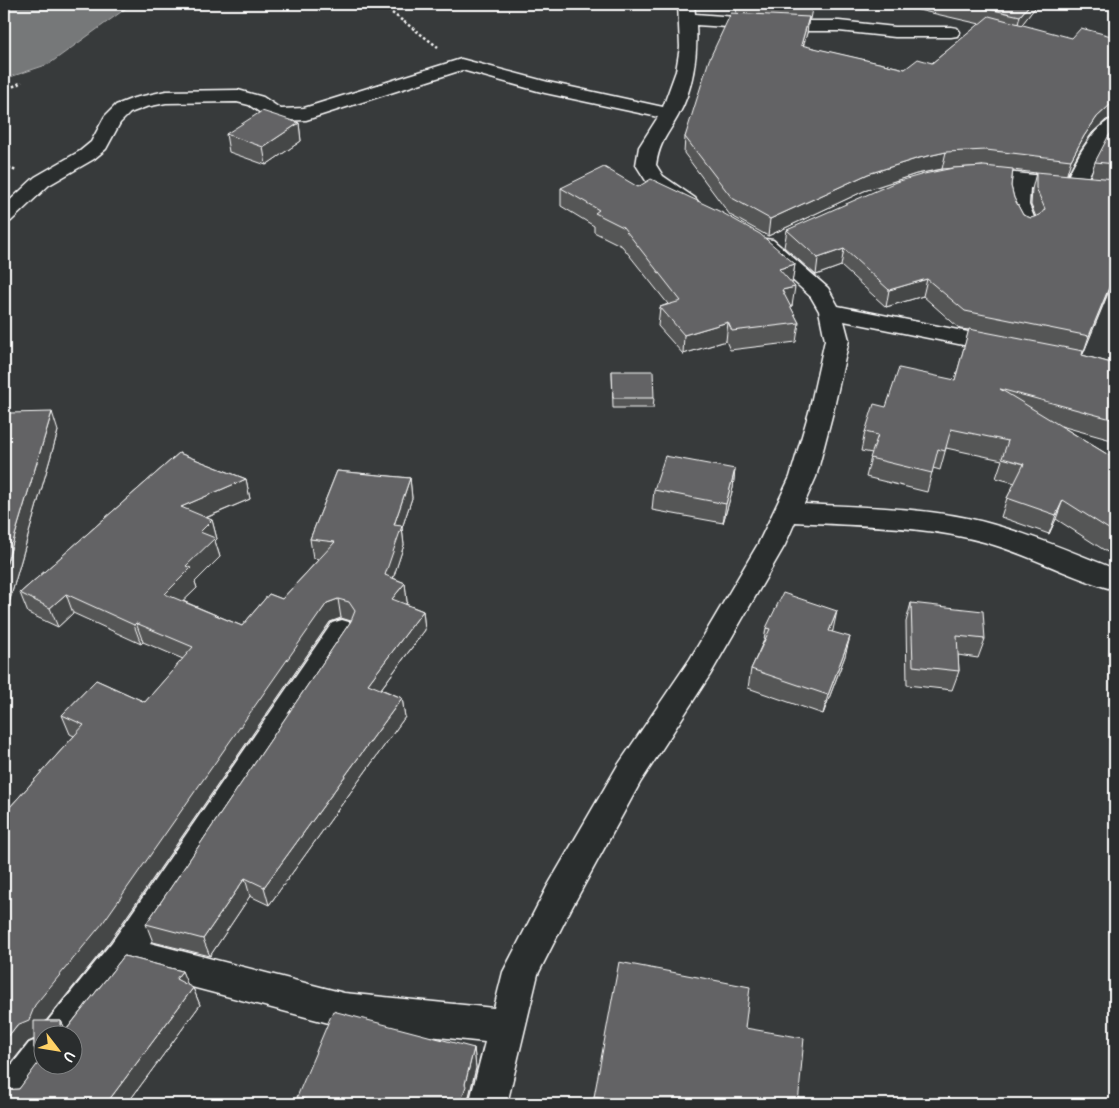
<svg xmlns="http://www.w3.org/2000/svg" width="1119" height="1108" font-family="Pangolin,sans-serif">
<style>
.water{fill:#767879;stroke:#adaeaf}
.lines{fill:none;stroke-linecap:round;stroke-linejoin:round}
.minor-casing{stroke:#fff;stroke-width:3}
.path{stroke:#fff;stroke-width:2.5;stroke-dasharray:2.5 2.5;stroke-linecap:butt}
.minor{fill:#2a2d2e;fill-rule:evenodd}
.wall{fill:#555657;stroke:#fff;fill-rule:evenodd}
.shaded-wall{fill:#454647;stroke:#fff}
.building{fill:#636465;stroke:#fff}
</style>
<rect width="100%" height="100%" fill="#373a3b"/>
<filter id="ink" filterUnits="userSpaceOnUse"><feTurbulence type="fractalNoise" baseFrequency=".02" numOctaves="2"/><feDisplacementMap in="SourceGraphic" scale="10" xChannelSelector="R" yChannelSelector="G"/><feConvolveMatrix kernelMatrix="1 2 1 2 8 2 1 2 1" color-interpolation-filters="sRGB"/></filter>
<g filter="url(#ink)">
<path class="water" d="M4,4H132L49,64L4,79Z"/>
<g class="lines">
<defs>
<path id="minor" d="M678,4H694L695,14L789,21H839L895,27H951L957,28L960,32L957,36L951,37H895L839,31H789L696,25C698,54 693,90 678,116C667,136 660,141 656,165L663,176L695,198L698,202L695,206L688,208L681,206L648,184L636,165L639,147L658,117L545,93L462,70L306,120L277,121L270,119L249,105L237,102L166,103L146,107L130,113L120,123L106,149L94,159L49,185L11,221L4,223V206L35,177L80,151L91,142L105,116L116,105L134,98L166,91L238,90L263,97L281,109L304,108L461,59L548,82L663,107L676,71L680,47Z
M1115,118V135L1101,152L1082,189L1062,191L1030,188L1029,205L1038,227L1034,231L1027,233L1020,231C1009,217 1005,201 1011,184L967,178L964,174L967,170L974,168L1067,179C1075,161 1095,123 1115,118Z
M765,239L773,240L828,288L838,306L1003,339L1011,341L1015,346L1011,351L1003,353L844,321L849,340L833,412L816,477L804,504C858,507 913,507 967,518C1018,529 1067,550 1115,569V590C1070,578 1029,554 984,542C922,525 858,526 795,522L785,545L710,675L640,783L571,909L538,974L507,1104H469L485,1042L344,1027L131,971L72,1048V1036H42V1066H57L55,1069L28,1104H4V1075L29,1043L41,1038L46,1023L112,942L332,623L342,620L352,623L356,631L352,639L150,943L344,993L494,1008L503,972L547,887L618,765L690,659L758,544L790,477L809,412L825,340L819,311L811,297L754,245L757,240Z"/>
</defs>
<use href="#minor" class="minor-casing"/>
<path class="path" d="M380,4L438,47
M4,91L22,82
M4,165L16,171"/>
<use href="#minor" class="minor"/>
</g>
<path class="wall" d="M737,4H813L810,19H808L807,33L803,46L905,69L932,63L980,24L892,4H1038L1022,24L1106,120L1092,133L1079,152L1067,175L1090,177L1095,162L1115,128V282L1114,279L1083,354L1082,353V355L1115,364V441L1061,426L1115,459V557L1056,519L1049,534L1001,517L1007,498L1015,483L996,478L1002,460L946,448L940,470L933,468L927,492L866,477L872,453L861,451L865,432L886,407L955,380L969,330L960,329L923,296L886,307L841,266L816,275L784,247L787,230L983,166L942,169L916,174L864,191L768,236L730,215L684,153L685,137L736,14ZM1013,170L1036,173L1032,189L1031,205L1036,217L1031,218L1023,215L1014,198L1011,186Z
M856,4H882L881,8Z
M299,123L301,141L266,165L229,152L226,134Z
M638,187L795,264L792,283V306H790L799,323L796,342L730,350L726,341L683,354L658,326L660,307L668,304L622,246L594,232V226L561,206V188Z
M612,371L654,398L653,408H613Z
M4,430L58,431L9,603L4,601Z
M179,453L246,479L250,499L206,518L212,520L217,539L215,541L220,557L195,582L197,588L183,601L242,626L269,594L282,599L319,559L313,558L310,539L337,471L410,478L412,498L402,528L404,545L393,578L405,583L407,602L406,604L423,611L425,630L381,689L402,698L405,717L269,905L250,896L210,956L153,942L146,924L351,621L341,618L330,622L110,941L45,1021H61L66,1030L124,956L182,971L187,985L193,988L200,1005L127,1104H4V1090L19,1089L41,1060L34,1048V1039L28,1042L4,1072V805L10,807L74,736L70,734L62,715L96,680L145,702L183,659L143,642L141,644L73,613L58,627L28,613L20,593ZM42,1036H72V1066H42Z
M735,469L733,488L723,523L652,510L654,490Z
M911,603L985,639L978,658L958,655L959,671L952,690L907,685L906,622Z
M766,628L833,630L832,632L845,656L823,714L748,688L751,669L764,640Z
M745,1028L798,1104H593L594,1097Z
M474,1048L476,1068L468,1100L469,1104H300L297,1097Z"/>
<path class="shaded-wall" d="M1030,4H1038L1016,32L1020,16Z
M809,17L807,33L799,61L801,45Z
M1115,102V117L1106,120L1092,133L1079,152L1066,177L1071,160L1084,136L1097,117L1111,104Z
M299,123L301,141L266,165L263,147Z
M946,152L942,169L916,174L864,191L768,236L770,219L868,174L919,158Z
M844,249L841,266L816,275L818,258Z
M795,264L792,283L777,288L779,269Z
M1115,273V275L1083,354L1089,336Z
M927,279L923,296L886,307L889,290Z
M795,287L792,306L779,309L782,290Z
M728,322L726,341L683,354L684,335Z
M52,412L58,431L9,603L4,592V572Z
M735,469L733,488L723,523L726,504Z
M410,478L412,498L402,528L404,545L388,594L385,575L394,525Z
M246,479L250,499L186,526L181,507Z
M1063,500L1056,519L1049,534L1056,515Z
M212,520L217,539L215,541L220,557L195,582L197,588L171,613L165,594L186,566L200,532Z
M405,583L407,602L395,618L392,599Z
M66,594L73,613L58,627L50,608Z
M338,599L341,618L330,622L110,941L45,1022L39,1037L28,1042L4,1072V1042L17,1025L327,603Z
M423,611L425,630L371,702L368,684Z
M837,611L833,630L825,650L829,631Z
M136,623L143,642L141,644L134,625Z
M850,637L845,656L823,714L828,695Z
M402,698L405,717L269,905L264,887Z
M245,878L250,896L210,956L203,939Z
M182,971L189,988L176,979Z
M193,988L200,1005L127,1104H106Z
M61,1021L69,1036L61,1032Z
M474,1048L476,1068L468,1100L469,1104H460Z"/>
<path class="building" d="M966,4H1030L1020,16Z
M731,13L809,17L801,45L905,69L918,59L932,63L989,16L1072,38L1081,28L1115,37V102L1111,104L1097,117L1084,136L1071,160L986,150L946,152L919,158L868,174L770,219L732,198L685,137L709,60Z
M262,111L299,123L263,147L226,134Z
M1115,128V164L1095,162L1108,137Z
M984,166L1013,169L1011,186L1014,198L1023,215L1031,218L1040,215L1045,209L1036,188V172L1115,179V273L1089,336L965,311L927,279L889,290L844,249L818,258L787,230L896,182L924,174L953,168Z
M604,167L638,187L651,179L721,212L760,234L795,264L779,269L795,287L782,290L799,323L732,331L728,322L684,335L660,307L681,301L623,227L595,213L599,210L561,188Z
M969,329L1083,351L1082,355L1115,364V420L1000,389L1115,459V533L1063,500L1056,515L1007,498L1024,464L1002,458L1008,441L951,429L945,451L938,449L932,473L870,458L878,435L865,432L874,404L886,407L899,368L955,380Z
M612,371H653L654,398H613Z
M52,412L4,572V430L9,413Z
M179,453L246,479L181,507L212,520L200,532L215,538L186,566L191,568L165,594L242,626L269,594L282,599L335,542L310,539L337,471L410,478L394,525L402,526L385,575L405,583L392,599L423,611L368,684L402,698L264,887L245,878L203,939L146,924L351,621L355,611L349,602L338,599L327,603L102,924L35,1005L29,1020L17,1025L4,1042V805L10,807L84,725L62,715L96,680L145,702L193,647L136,623L134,625L66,594L50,608L20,593Z
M665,456L735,469L726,504L654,490Z
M783,593L837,611L829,631L850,637L828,695L751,669L770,629L766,628Z
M911,603L983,611L985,639L957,636L959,671L913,666Z
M124,956L182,971L176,979L193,988L106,1104H4V1090L19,1089L42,1058V1066H72V1036H42V1049L34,1048V1021H61V1032L64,1033Z
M619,962L750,987L745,1028L804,1038L798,1104H631L594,1097Z
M333,1011L474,1048L465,1084L466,1086L460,1104H322L297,1097Z"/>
</g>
<rect width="1119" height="1108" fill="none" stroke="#2a2d2e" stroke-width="20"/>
<rect x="10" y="10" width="1099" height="1088" fill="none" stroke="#fff" stroke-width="2" filter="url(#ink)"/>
<g transform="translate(58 1050) rotate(121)"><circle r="24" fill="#2a2d2e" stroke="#7f8182"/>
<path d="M0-4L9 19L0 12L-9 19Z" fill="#ffd166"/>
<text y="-8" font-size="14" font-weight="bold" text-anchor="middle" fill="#ffffff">U</text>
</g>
</svg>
